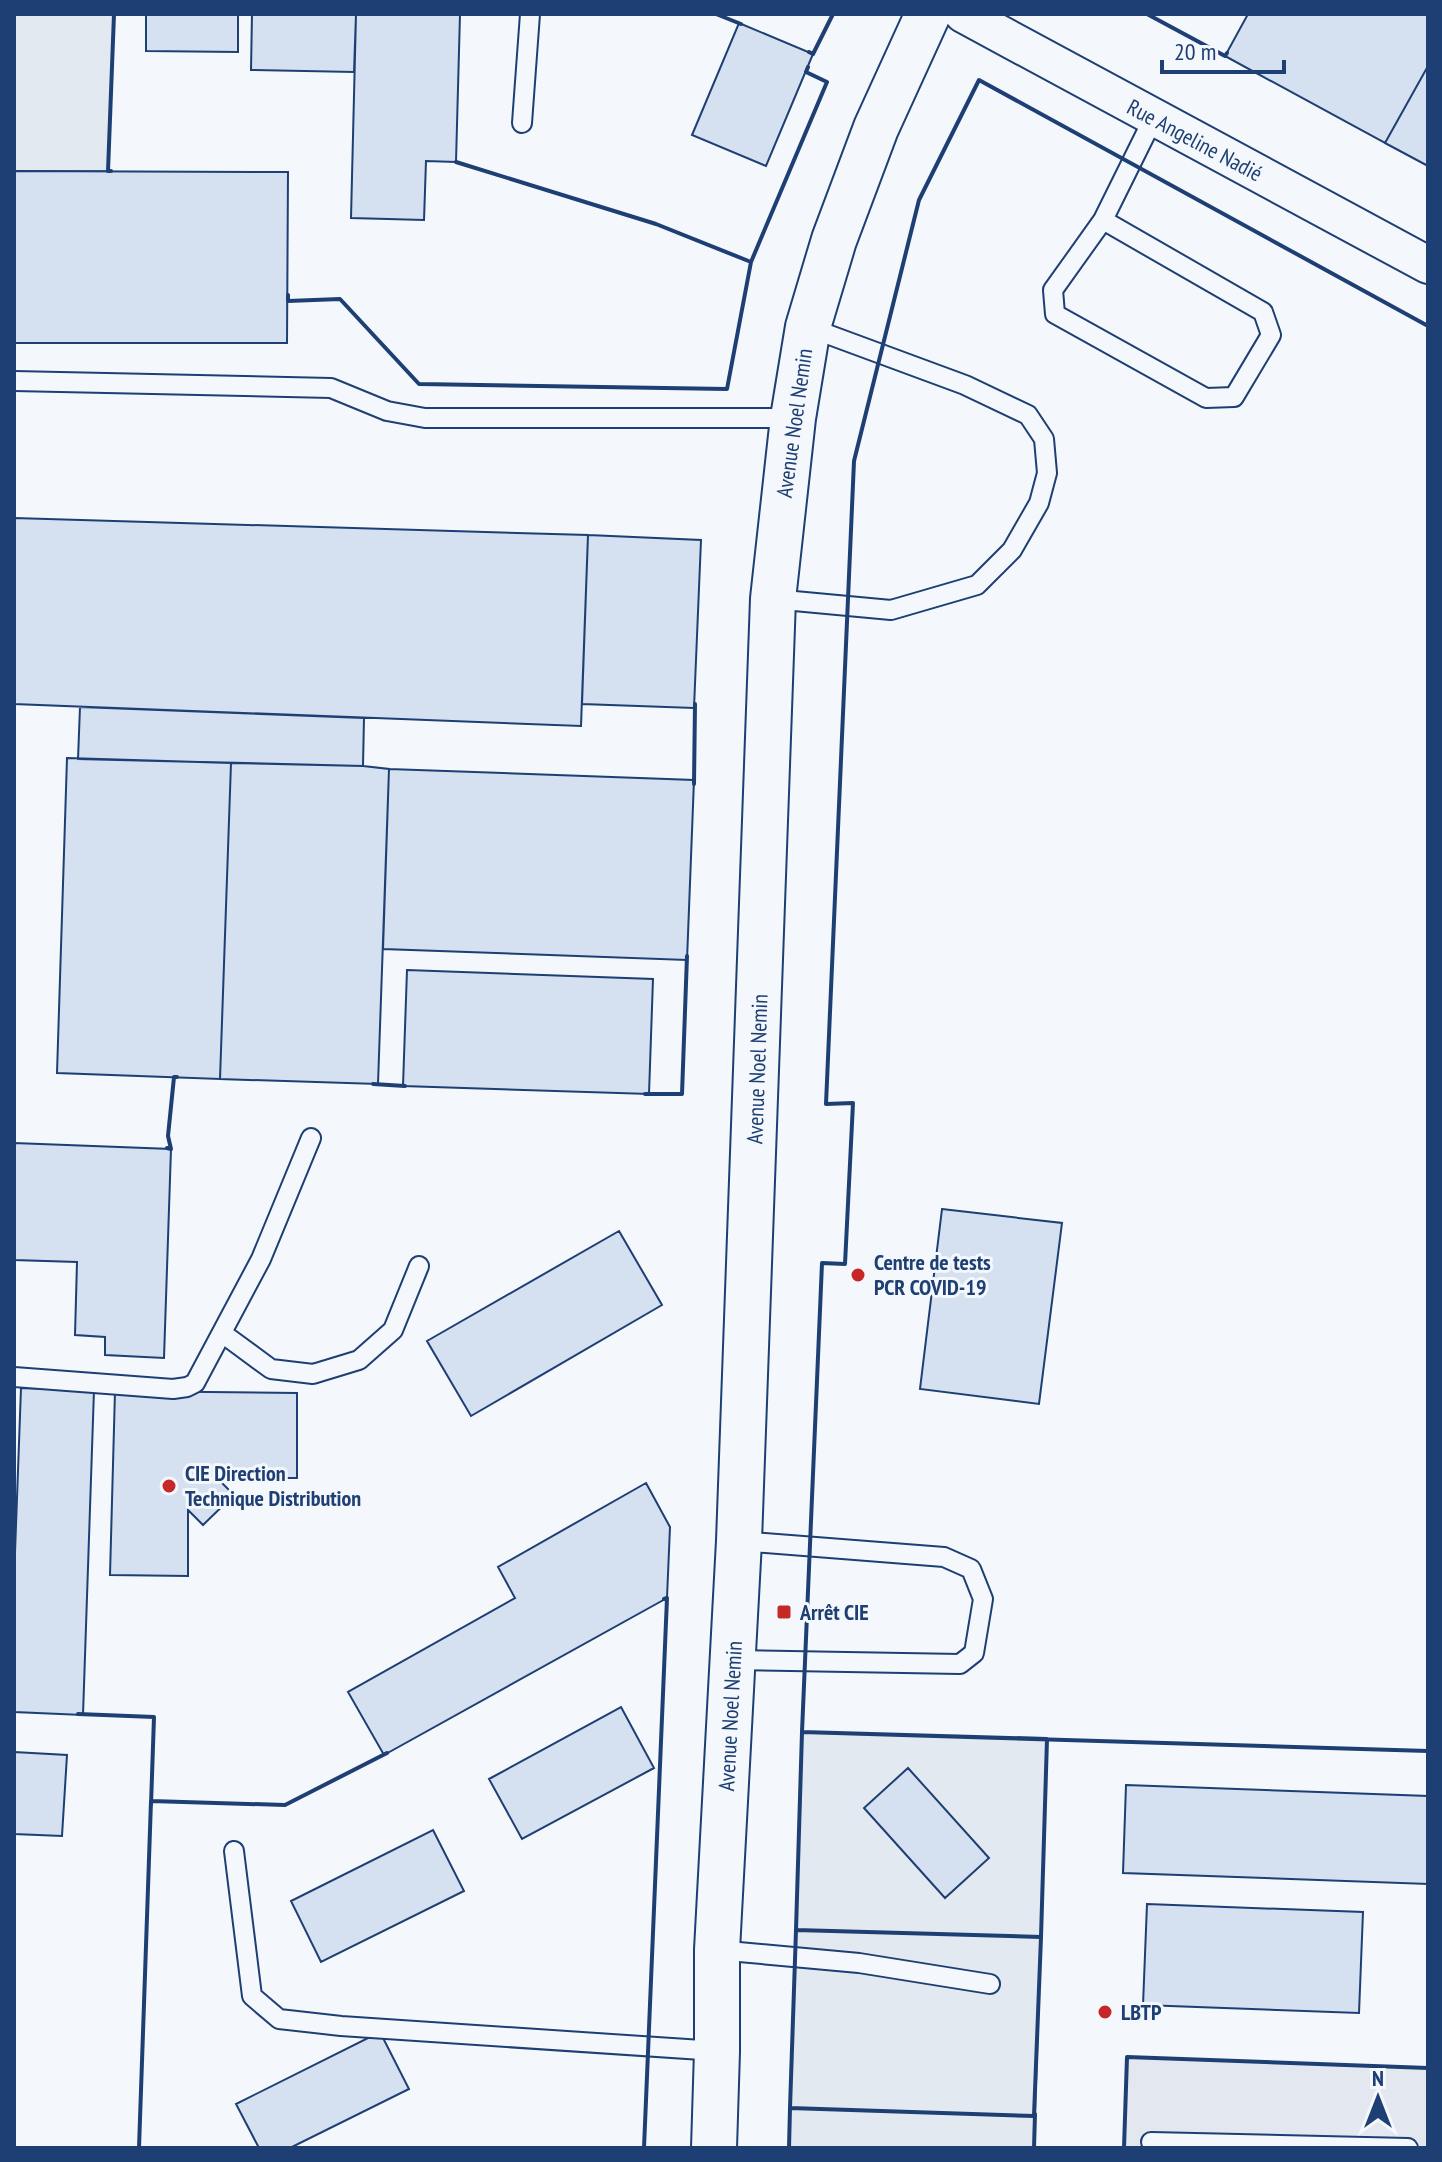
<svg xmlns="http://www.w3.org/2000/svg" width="1442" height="2162" font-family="'PT Sans Narrow',sans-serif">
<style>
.green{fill:#e3e9f0;stroke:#687fa3;stroke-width:2}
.parking{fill:#e3e8f0;stroke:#687fa3;stroke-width:2}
.building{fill:#d5e0f0;stroke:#1d3f73;stroke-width:2}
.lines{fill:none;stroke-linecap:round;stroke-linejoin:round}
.service-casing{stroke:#1d3f73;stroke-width:22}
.minor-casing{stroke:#1d3f73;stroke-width:40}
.tertiary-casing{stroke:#1d3f73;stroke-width:48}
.service{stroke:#f4f7fb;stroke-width:18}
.minor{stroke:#f4f7fb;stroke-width:36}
.tertiary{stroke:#f4f7fb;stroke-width:44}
.wall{stroke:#1d3f73;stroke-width:4}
.poi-dot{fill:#c62828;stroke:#f4f7fb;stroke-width:3}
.labels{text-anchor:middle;stroke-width:6;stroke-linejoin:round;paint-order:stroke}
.street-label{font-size:22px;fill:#1d3f73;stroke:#f4f7fb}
.poi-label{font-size:22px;font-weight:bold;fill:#1d3f73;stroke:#f4f7fb;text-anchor:start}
</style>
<rect width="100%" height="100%" fill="#f4f7fb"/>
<path class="green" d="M14,14H114L108,171H14Z
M802,1732L1047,1739L1034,2148H789Z"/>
<path class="parking" d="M1127,2057L1428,2068V2148H1124Z"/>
<path class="building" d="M146,14H238V52L146,51Z
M252,14H356L354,72L251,70Z
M356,14H460L456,162L426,161L424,220L351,218Z
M1248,14H1428V66L1385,143L1225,56Z
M739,23L813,54L766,166L692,135Z
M1428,66V166L1385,143Z
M14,171L288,172L287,343H14Z
M14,518L588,535L581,726L14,704Z
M588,535L701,540L694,708L582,704Z
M80,707L364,718L363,766L78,759Z
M67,758L231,763L220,1079L57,1073Z
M231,763L363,766L389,769L378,1084L220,1079Z
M389,769L694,780L687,960L383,949Z
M407,970L653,979L649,1094L403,1086Z
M14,1143L171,1149L164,1358L105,1355V1337L75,1335L77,1262L14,1260Z
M942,1209L1062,1223L1039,1404L920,1389Z
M619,1231L662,1305L471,1416L427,1341Z
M21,1388L94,1390L83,1715L14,1712V1580Z
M115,1391L297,1393V1478H217L234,1495L203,1525L188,1510V1576L110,1575Z
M646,1483L670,1527L667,1598L384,1755L348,1692L515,1598L498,1567Z
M621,1707L654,1768L522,1839L489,1779Z
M14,1752L67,1755L62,1836L14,1834Z
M908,1768L989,1858L945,1898L864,1808Z
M1126,1785L1428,1796V1884L1123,1873Z
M433,1830L464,1891L321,1962L291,1901Z
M1147,1904L1363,1912L1359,2013L1143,2005Z
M380,2032L409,2089L290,2148H259L236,2104Z"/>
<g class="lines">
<defs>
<path id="service" d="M522,123L530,14
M1103,220L1263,312L1271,335L1234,397L1206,398L1055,314L1053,290Z
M1103,220L1154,117
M14,381L331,388L387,411L425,418H793
M773,599L891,610L977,585L1012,550L1039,503L1047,473L1044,439L1028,415L965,385L808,327
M222,1333L271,1369L313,1374L359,1360L393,1330L419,1266
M14,1377L173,1389L187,1387L195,1383L261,1259L311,1138
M733,1660L960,1664L974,1653L983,1599L971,1569L944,1557L739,1541
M234,1851L252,1996L279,2019L341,2026L717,2051
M717,1950L859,1963L990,1984
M1151,2142L1408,2148"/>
<path id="minor" d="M963,14L1428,265"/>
<path id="tertiary" d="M714,2148L717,2051V1950L739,1541L773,599L793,418L808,327L834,240L876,128L928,14"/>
</defs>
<use href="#service" class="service-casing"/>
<use href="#minor" class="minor-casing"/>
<use href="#tertiary" class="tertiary-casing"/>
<use href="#service" class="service"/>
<use href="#minor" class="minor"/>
<use href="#tertiary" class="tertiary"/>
<path class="wall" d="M716,14L741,24
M1147,14L1225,56L1227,53
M809,52L813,54L833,14
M456,162L656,224L751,262
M111,171H108L114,14
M288,295V301L340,299L419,384L727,389L751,262L827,82L806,72L808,67
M1428,326L979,80L919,200L854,461L826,1104L853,1103L845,1264L822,1263L802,1732L1428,1751
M694,784L695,704
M373,1084L405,1086
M645,1094H682L687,956
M167,1148L171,1149L168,1136L174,1077H177
M78,1714L154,1717L151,1805
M802,1732L1047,1739L1041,1937L796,1930Z
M796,1930L1041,1937L1034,2116L790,2108Z
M139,2148L151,1801L285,1805L387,1753
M644,2148L667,1598L664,1599
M789,2148L790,2108
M1034,2148L1035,2114
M1124,2148L1127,2057L1428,2068"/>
</g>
<g class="poi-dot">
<circle cx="858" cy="1275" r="8"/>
<circle cx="169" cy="1486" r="8"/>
<rect x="776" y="1604" width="16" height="16" rx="4"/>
<circle cx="1105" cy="2012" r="8"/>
</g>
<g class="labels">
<g class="street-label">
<text transform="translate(1195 140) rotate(28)" y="8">Rue Angeline Nadié</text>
<text transform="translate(794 423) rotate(-82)" y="8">Avenue Noel Nemin</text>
<text transform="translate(757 1069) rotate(-88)" y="8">Avenue Noel Nemin</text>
<text transform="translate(730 1716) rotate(-87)" y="8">Avenue Noel Nemin</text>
</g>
<g class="poi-label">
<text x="874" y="1270">Centre de tests<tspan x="874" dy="25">PCR COVID-19</tspan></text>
<text x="185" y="1481">CIE Direction<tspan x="185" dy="25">Technique Distribution</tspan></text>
<text x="800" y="1620">Arrêt CIE</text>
<text x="1121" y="2020">LBTP</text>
</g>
</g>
<rect width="1442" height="2162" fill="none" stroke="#1d3f73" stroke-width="32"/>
<g transform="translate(1378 2098)" stroke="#f4f7fb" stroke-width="6" paint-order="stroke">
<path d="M0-6L14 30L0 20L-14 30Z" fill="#1d3f73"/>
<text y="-12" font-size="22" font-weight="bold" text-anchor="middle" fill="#1d3f73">N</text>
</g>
<path d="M1162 60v12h122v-12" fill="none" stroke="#1d3f73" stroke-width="4"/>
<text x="1174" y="60" font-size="24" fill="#1d3f73" stroke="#f4f7fb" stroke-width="6" paint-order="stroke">20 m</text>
</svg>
